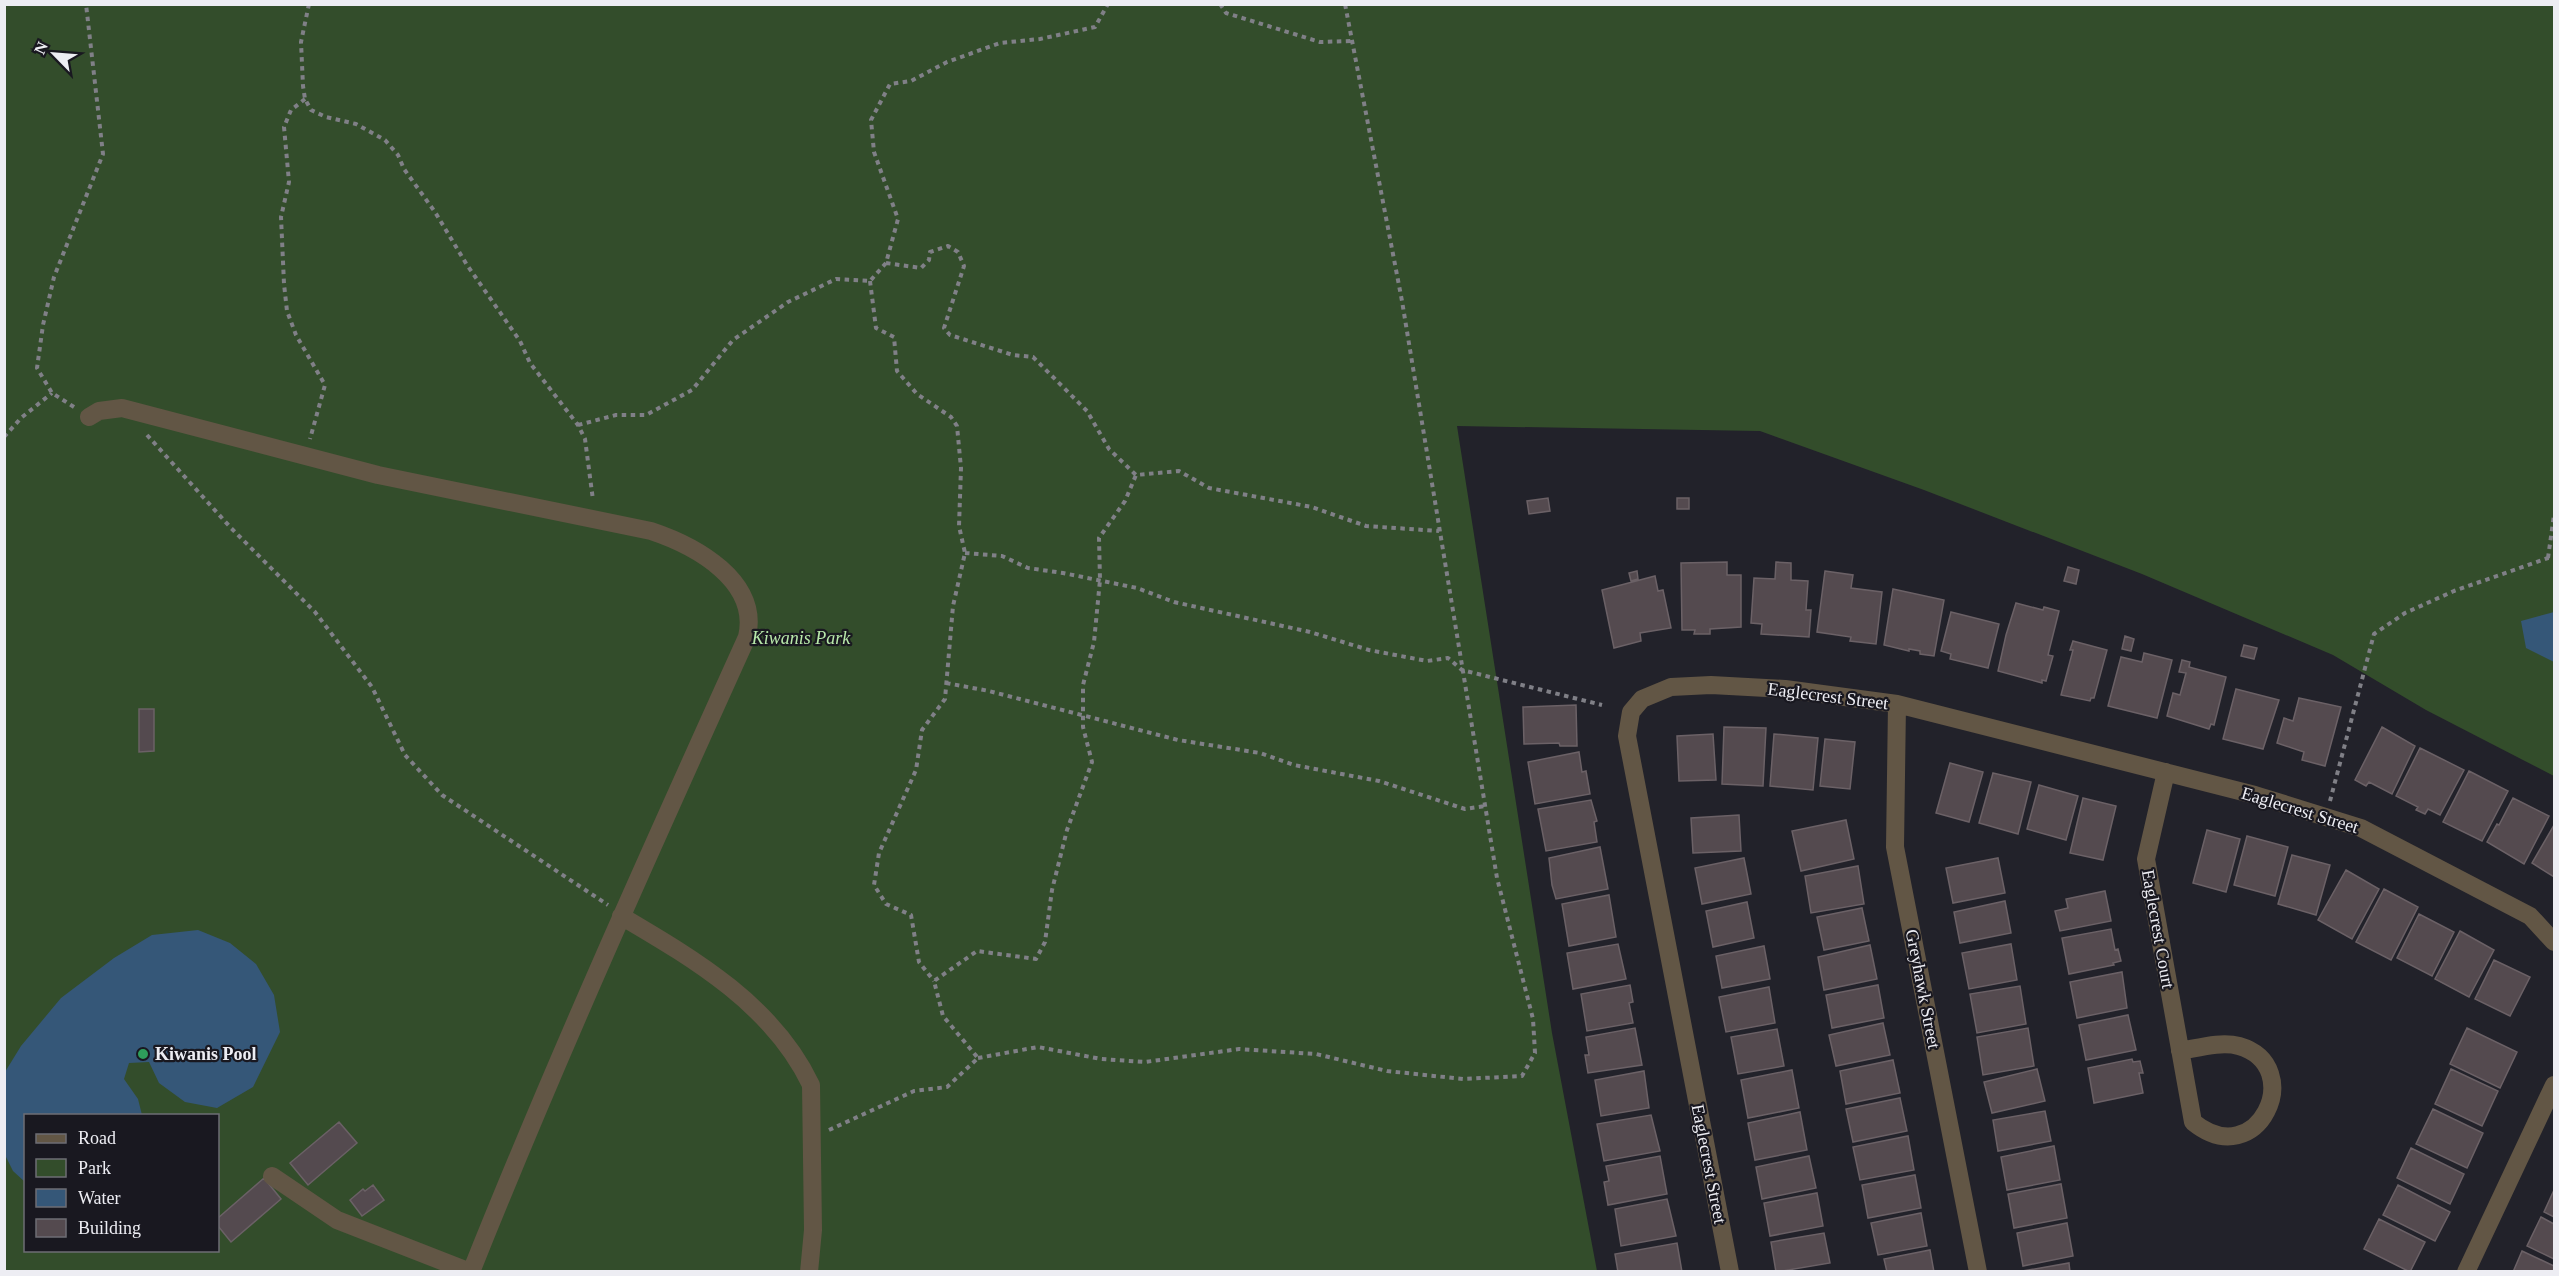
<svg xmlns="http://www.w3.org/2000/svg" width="2559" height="1276" font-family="Georgia,serif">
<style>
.green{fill:#334d2b;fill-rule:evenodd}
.water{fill:#355778}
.building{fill:#544a4f;stroke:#6b6166;stroke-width:1.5}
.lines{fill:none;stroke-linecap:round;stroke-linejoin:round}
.path{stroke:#808087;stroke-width:4;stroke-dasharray:4.5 4.5;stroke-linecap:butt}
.minor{stroke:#625645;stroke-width:18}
.leisure-dot{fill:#2e9e5b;stroke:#191820;stroke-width:2}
.labels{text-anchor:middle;stroke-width:4.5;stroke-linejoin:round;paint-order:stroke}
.park-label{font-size:18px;font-style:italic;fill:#b9e9ab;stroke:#191820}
.street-label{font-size:18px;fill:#ededf3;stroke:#191820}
.poi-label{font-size:18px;font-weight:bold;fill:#ededf3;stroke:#191820;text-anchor:start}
</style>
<rect width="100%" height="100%" fill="#22222a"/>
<path class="green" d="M5,5H2554V776L2426,710L2333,655L2142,574L1924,490L1760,431L1457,426L1552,1033L1597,1271L5,1272ZM26,1116H218V1250H26Z"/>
<path class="water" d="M2554,612V662L2526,648L2521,621Z
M198,930L230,943L256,964L274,995L280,1032L253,1087L217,1108L185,1102L159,1083L149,1062L129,1063L124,1079L138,1099L142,1115L26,1116L25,1182L13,1171L4,1153L5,1072L21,1046L61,998L114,958L152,935Z"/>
<path class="building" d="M1548,498L1550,511L1529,514L1527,501Z
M1677,498H1689V509H1677Z
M1727,562V575H1741V627L1710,629V634H1694L1695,630H1682L1681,563Z
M1776,562L1791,563V580L1808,581L1806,610H1811L1809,637L1761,634L1762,624L1751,623L1754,578L1775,579Z
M2068,567L2079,570L2076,584L2064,581Z
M1637,571L1638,579L1631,581L1629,573Z
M1825,571L1853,575L1851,588L1882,592L1876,644L1850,641L1851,637L1817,632Z
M1655,576L1658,591L1663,590L1671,628L1640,633L1641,641L1614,648L1602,590Z
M1893,589L1944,600L1934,656L1920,654V651L1909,649V651L1884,645Z
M2016,603L2043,610L2044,607L2059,611L2048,655L2053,656L2046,681L2042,680V683L1998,671L2006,635Z
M1951,612L1999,624L1988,668L1950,659L1951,654L1941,651Z
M2125,636L2134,639L2131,651L2122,649Z
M2073,641L2107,650L2094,698H2091L2090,701L2061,695L2073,650H2070Z
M2244,645L2257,648L2254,659L2241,656Z
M2144,653L2172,660L2157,718L2108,706L2121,657L2142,662Z
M2182,660L2190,662L2189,667L2226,677L2214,725L2211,724L2209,729L2167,716L2173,693L2180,695L2186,673L2179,672Z
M2236,689L2279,700L2263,749L2223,739Z
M2299,698L2341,707L2325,766L2302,760L2304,752L2277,743L2284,718L2293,721Z
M1576,705L1577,746H1560L1559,743L1524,744L1523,707Z
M139,709H154V751L139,752Z
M1724,727L1766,728L1763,786L1722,784Z
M2382,727L2415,746L2392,794L2369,782L2366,786L2355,780Z
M1713,734L1716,780L1679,781L1677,736Z
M1774,734L1818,738L1813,790L1770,786Z
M1825,739L1855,742L1850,789L1820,786Z
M2420,748L2464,770L2440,815L2428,809L2425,814L2416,810L2418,807L2396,796Z
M1579,752L1582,772L1586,771L1590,794L1535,804L1528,762Z
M1950,763L1983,772L1969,822L1936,813Z
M2469,771L2508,791L2482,841L2443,822Z
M1993,773L2031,782L2018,834L1979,823Z
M2039,785L2078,796L2066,840L2027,829Z
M2083,798L2116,806L2103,860L2070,853Z
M2513,798L2549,816L2524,864L2487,842L2497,824L2499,825Z
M1591,800L1597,821L1594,822L1597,842L1546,851L1538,809Z
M1739,815L1741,851L1693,853L1691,818Z
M1846,820L1854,859L1801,871L1792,831Z
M2554,825V877L2532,863Z
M2207,830L2240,839L2226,892L2193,883Z
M2247,836L2288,847L2275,896L2234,885Z
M1600,847L1608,889L1556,899L1552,885L1549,858Z
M2292,855L2330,865L2316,915L2278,904Z
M1744,858L1751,894L1702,904L1695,868Z
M1998,858L2005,893L1953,903L1946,868Z
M1858,866L1864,904L1811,913L1805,876Z
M2346,870L2379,889L2352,939L2318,920Z
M2384,889L2418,907L2391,960L2356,942Z
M2105,891L2111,921L2060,931L2055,911L2068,908L2066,899Z
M1609,895L1616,937L1569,946L1562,904Z
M2005,901L2011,933L1960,943L1954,912Z
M1747,902L1754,938L1713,947L1706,911Z
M1862,908L1869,941L1824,950L1817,917Z
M2419,914L2454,932L2432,976L2397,958Z
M2111,929L2115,950L2118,949L2121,961L2113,963L2114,965L2069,974L2062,938Z
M2460,931L2494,950L2469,997L2435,979Z
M1618,944L1626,979L1573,989L1567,953Z
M2011,944L2017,980L1969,989L1962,953Z
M1870,945L1877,979L1824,990L1818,957Z
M1764,946L1770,979L1722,988L1716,956Z
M2494,960L2530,977L2510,1016L2475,999Z
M2122,972L2127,1008L2077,1018L2070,982Z
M1630,985L1633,1002L1629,1003L1633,1023L1587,1031L1581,994Z
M1878,985L1884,1018L1832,1028L1826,995Z
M2020,986L2026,1024L1977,1033L1970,994Z
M1769,987L1775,1023L1726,1032L1719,997Z
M2128,1015L2136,1050L2086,1060L2079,1025Z
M1883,1023L1890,1055L1836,1066L1829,1035Z
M1635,1028L1642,1065L1588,1073L1585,1055H1589L1586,1037Z
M2028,1028L2034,1066L1983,1075L1977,1037Z
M2467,1028L2517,1052L2500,1088L2450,1064Z
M1777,1029L1784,1066L1738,1074L1731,1037Z
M2132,1059L2133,1062L2140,1061L2143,1073H2139L2143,1093L2094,1103L2088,1068Z
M1893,1060L1900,1093L1846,1104L1840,1071Z
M2037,1069L2045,1101L1992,1113L1984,1082Z
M2451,1069L2498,1091L2482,1126L2435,1104Z
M1792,1070L1799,1108L1748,1118L1741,1080Z
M1644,1071L1649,1108L1601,1116L1595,1080Z
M1900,1098L1907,1131L1853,1142L1846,1109Z
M2433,1109L2483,1133L2467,1168L2416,1144Z
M2045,1111L2051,1141L1998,1151L1993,1120Z
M1800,1112L1807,1150L1755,1160L1748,1123Z
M1651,1115L1660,1151L1604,1161L1597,1124Z
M339,1122L357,1143L308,1185L290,1163Z
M1908,1136L1914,1170L1860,1180L1853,1147Z
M2054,1146L2060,1180L2007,1190L2001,1157Z
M2411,1148L2464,1174L2450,1204L2397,1178Z
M1660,1156L1667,1194L1608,1205L1604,1182L1609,1181L1606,1166Z
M1809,1156L1816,1188L1762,1199L1756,1167Z
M1915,1175L1921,1208L1868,1218L1862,1185Z
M264,1178L281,1199L231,1242L218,1226V1218Z
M2061,1184L2067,1218L2014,1228L2008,1194Z
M373,1185L384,1200L362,1216L350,1200L363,1189L365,1191Z
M2398,1185L2450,1212L2435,1241L2383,1215Z
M2554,1190V1217L2544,1212Z
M1817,1193L1823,1226L1770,1236L1764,1203Z
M1667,1199L1676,1236L1621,1246L1615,1209Z
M1921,1213L1927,1246L1878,1255L1871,1223Z
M2541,1217L2554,1224V1259L2527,1246Z
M2379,1219L2425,1242L2410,1272L2364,1249Z
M2067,1223L2073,1256L2023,1266L2017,1233Z
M1824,1233L1830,1263L1776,1272L1771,1242Z
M1677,1243L1682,1272H1618L1615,1254Z
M1930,1250L1934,1272H1887L1884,1259Z
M2522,1251L2554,1266V1272H2513Z
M2069,1263L2070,1272H2023V1271Z"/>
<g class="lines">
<path class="path" d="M309,4L301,42L303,86L305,99L311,110L326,117L356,124L385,140L398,155L404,169L435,212L467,265L520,341L530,363L578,425L585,439L593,500
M1220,4L1226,13L1320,42L1352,41
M305,99L291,110L284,127L289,182L281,217L284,284L287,311L296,335L325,385L310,439
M886,263L921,268L929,260L930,252L948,246L958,252L964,266L944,328L950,335L1013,355L1033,357L1087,411L1109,449L1136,475L1179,471L1209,488L1312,507L1366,526L1439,531
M870,281L876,328L894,337L897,371L917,394L951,417L957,426L961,468L959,526L965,553L953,606L945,699L922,730L916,770L879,853L874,885L886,904L911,915L919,962L934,981
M74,407L52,393L37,368L43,325L54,277L103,154L86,4
M578,425L616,415H646L692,390L733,340L788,302L836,279L870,281L886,263L898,219L874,152L871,120L890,84L911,81L947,62L1000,43L1040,39L1095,27L1108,4
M147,435L231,528L315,612L372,687L405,755L442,795L608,905
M4,437L21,418L52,393
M965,553L1002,556L1028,568L1063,573L1137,588L1174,602L1310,632L1369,650L1427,661L1448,658L1462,670L1602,705
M2548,558L2554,515
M946,683L989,691L1178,740L1260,753L1294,765L1379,781L1465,809L1485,806
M2330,801L2374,634L2405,613L2454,591L2548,558H2554
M978,1058L1038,1047L1101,1059L1145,1062L1239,1049L1316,1054L1387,1071L1463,1079L1522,1076L1535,1053L1533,1019L1497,878L1402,301L1345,4
M829,1130L914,1091L947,1087L978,1058L943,1016L934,981L977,951L1036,959L1045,942L1052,890L1067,830L1092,762L1083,727V685L1094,642L1100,580L1099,538L1125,501L1136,475"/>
<path class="minor" d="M89,417L99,411L122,408L378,475L651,531C696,546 760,581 747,637C652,847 557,1057 471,1272
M1897,704L1895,847L1978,1272
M2166,772L2146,859L2193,1122C2258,1175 2308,1066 2239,1046C2221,1041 2198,1048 2180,1051
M621,916C694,959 773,1005 811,1085L813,1230L809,1272
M272,1176L337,1220L470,1272
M1730,1272L1627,736L1631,712L1642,699L1671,687L1711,685L1785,689L1897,704L2255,795L2361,828L2530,916L2554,942
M2466,1272L2554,1085"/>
</g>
<circle class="leisure-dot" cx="143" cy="1054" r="6"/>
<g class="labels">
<g class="park-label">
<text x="801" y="644">Kiwanis Park</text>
</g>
<g class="street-label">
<text transform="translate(1828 696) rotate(7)" y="6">Eaglecrest Street</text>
<text transform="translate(2300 810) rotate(17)" y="6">Eaglecrest Street</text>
<text transform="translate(2158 929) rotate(80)" y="6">Eaglecrest Court</text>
<text transform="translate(1923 989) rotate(79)" y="6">Greyhawk Street</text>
<text transform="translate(1709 1164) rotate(79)" y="6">Eaglecrest Street</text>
</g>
<g class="poi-label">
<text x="155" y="1060">Kiwanis Pool</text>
</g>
</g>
<rect width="2559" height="1276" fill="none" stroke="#ededf3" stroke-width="12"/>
<rect x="24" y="1114" width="195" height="138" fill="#191820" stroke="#6e6d74" stroke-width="1.5"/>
<rect x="36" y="1134" width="30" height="9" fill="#625645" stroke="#6e6d74" stroke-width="1.5"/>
<text x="78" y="1144" font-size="18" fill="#ededf3">Road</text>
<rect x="36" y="1159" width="30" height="18" fill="#334d2b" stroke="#6e6d74" stroke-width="1.5"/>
<text x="78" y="1174" font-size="18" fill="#ededf3">Park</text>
<rect x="36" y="1189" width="30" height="18" fill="#355778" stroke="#6e6d74" stroke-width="1.5"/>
<text x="78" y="1204" font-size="18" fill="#ededf3">Water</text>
<rect x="36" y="1219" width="30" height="18" fill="#544a4f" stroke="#6e6d74" stroke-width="1.5"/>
<text x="78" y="1234" font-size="18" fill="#ededf3">Building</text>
<g transform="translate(54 54) rotate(295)" stroke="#191820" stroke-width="4.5" paint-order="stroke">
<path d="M0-4.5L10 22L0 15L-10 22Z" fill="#ededf3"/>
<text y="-9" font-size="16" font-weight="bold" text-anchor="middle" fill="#ededf3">N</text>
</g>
</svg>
